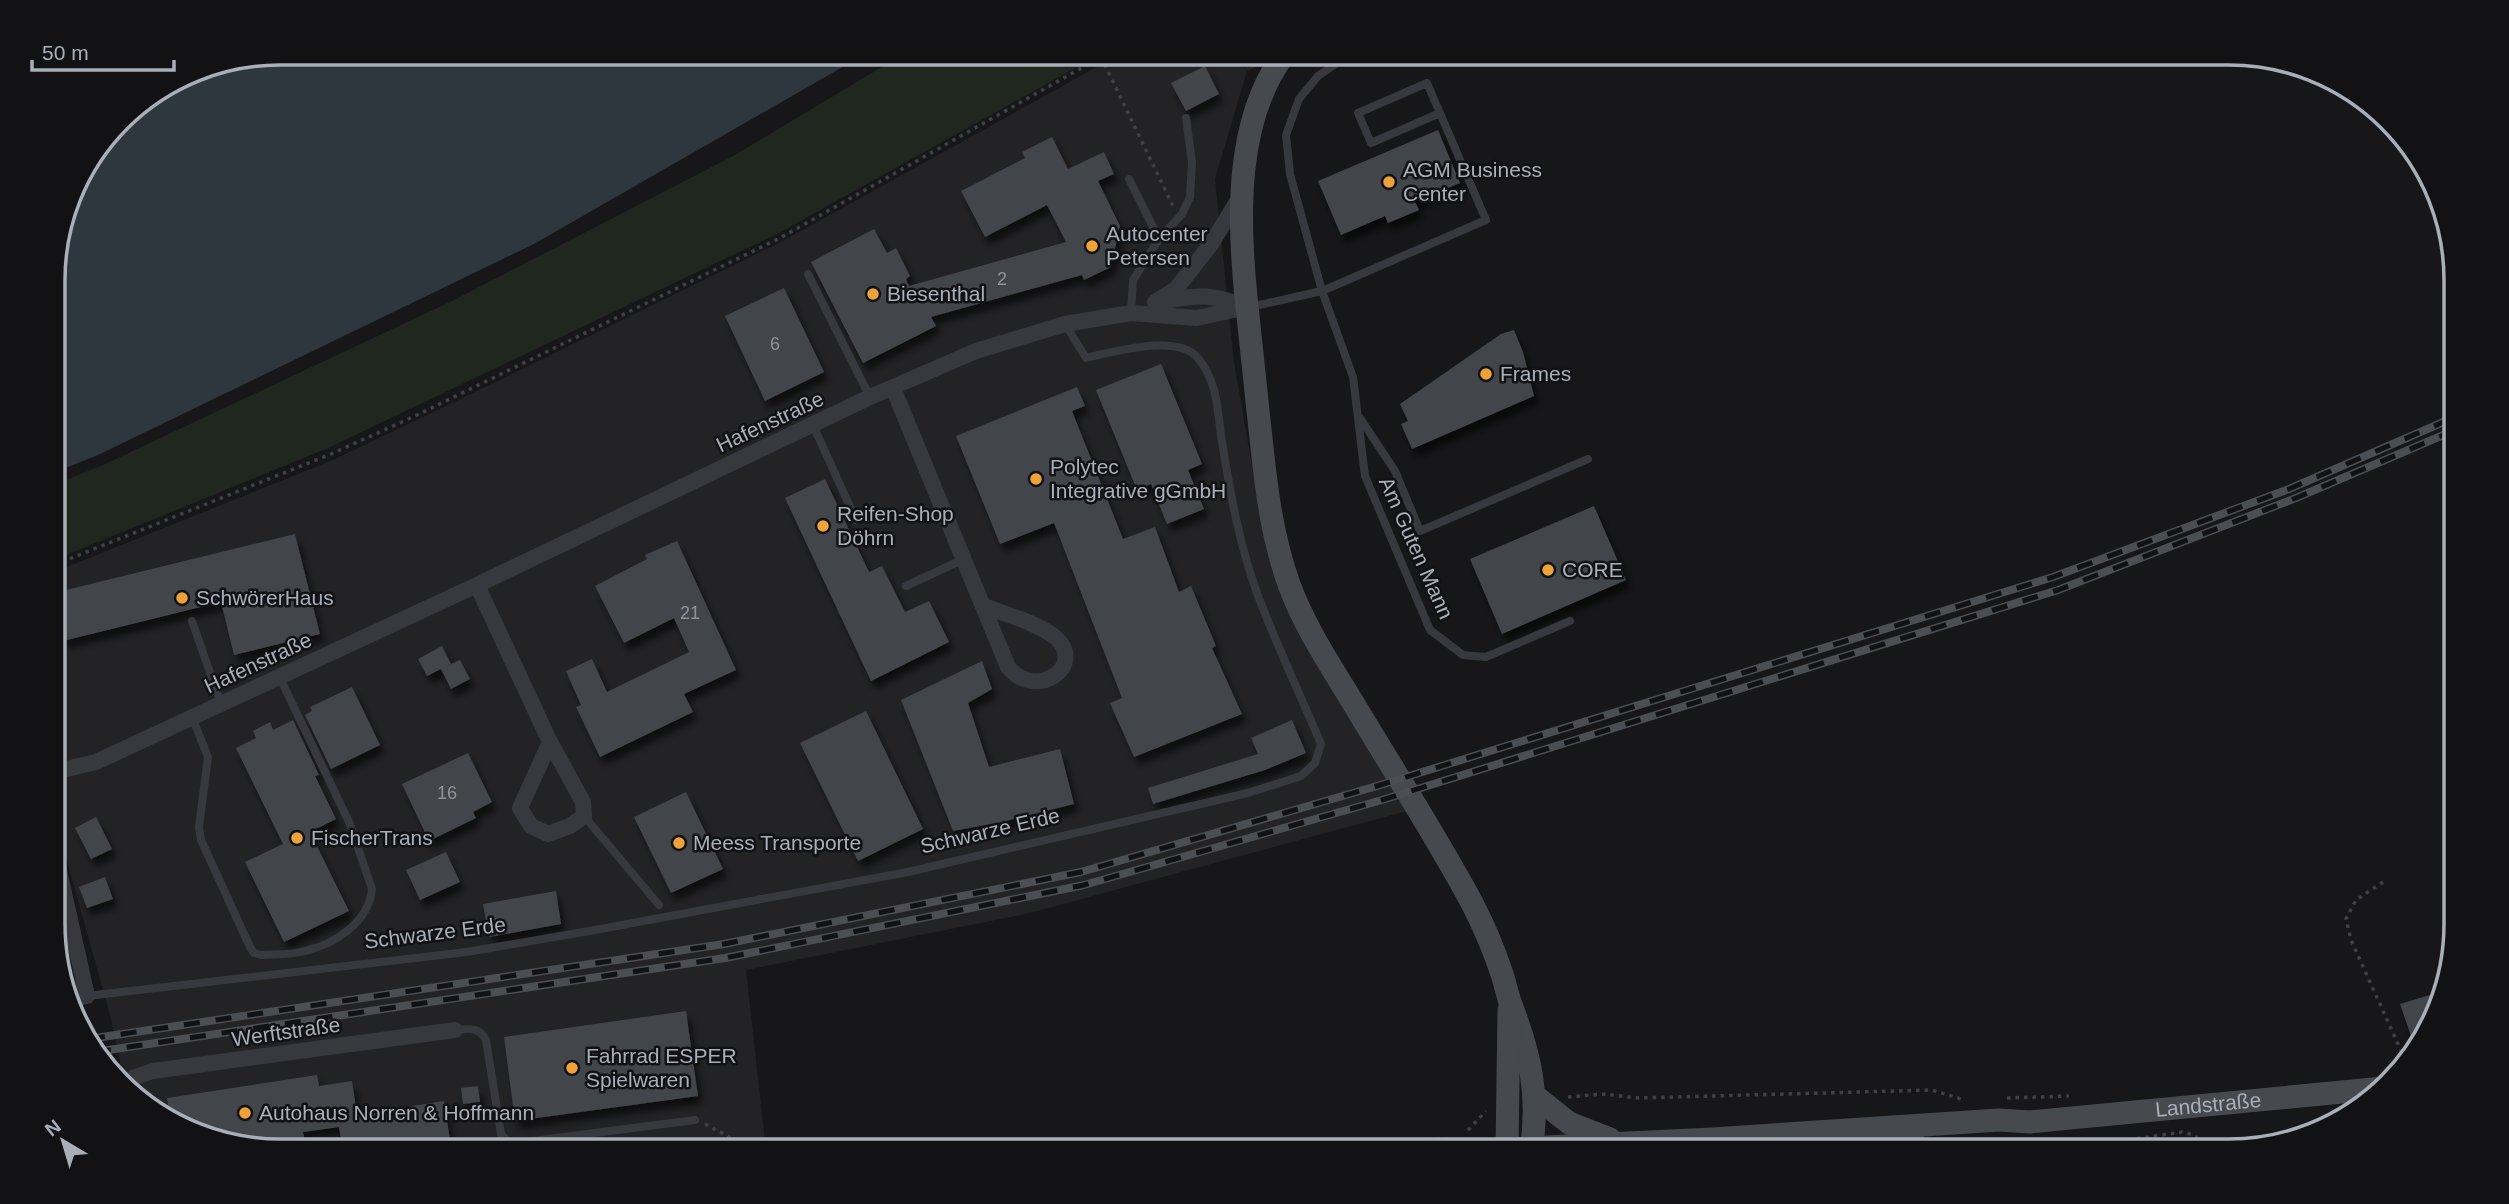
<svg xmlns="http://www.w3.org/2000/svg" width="2509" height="1204" font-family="Helvetica,sans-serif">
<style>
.built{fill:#232326}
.green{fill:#1f271f}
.water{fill:#2d373d}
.building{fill:#434549;filter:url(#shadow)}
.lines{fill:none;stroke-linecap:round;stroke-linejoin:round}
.path{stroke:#3e4145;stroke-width:3.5;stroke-dasharray:3.5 5;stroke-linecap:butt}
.lane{stroke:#38393e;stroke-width:8}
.street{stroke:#38393e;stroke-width:16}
.secondary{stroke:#46494e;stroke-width:23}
.rail-casing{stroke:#4b4e53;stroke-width:8}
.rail{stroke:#121214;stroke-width:5;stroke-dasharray:16;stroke-linecap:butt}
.poi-dot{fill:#eea23a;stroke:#121214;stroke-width:2.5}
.labels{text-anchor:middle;stroke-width:5;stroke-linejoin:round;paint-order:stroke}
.number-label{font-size:18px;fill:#90949d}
.poi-label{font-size:21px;fill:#a9afb9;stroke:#121214;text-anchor:start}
.street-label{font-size:21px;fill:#a9afb9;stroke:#121214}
.rim{fill:none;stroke:#a9afb9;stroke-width:3.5}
</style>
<defs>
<filter id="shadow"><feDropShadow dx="4.5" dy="8" stdDeviation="3.5" flood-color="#0009"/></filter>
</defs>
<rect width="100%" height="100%" fill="#171719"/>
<path class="built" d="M1122,53H1235L1247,71L1215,179L1234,362L1258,500L1279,582L1311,656L1407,811L1030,913L746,970L766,1151H280L192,1134L124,1081L111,1019L54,814V572L333,460L504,378L781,242Z"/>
<path class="green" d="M905,53H1102L777,234L328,448L54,560L53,485L103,465L452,301L735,155Z
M1235,53H1268L1256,67L1247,71Z"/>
<path class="water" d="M280,53H867L534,244L98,455L53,473V264L76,180L130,109L193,70Z"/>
<path class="building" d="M1205,66L1219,94L1186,111L1171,83Z
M1438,130L1460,183L1415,202L1419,210L1388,223L1385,216L1341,235L1318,181Z
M1052,137L1068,169L1104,152L1114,174L1098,181L1120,226L1111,267L1084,280L1082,275L931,317L936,326L863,363L811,262L874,229L887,253L896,248L910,276L906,279L909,286L1066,242L1047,205L985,237L961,191L1025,158L1022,152Z
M784,288L824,372L765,401L725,316Z
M1514,330L1523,352L1534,396L1412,449L1401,424L1408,421L1400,404L1501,334Z
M1161,364L1202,464L1188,470L1204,509L1167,524L1151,484L1137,490L1096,390Z
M1077,387L1085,406L1072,411L1123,539L1155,527L1179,592L1191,586L1216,646L1212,648L1242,714L1134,757L1110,703L1122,698L1054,523L1000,544L956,436Z
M825,479L869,572L882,566L905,612L929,601L949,642L871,681L785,498Z
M1594,506L1626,580L1502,634L1470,559Z
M295,534L320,634L234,655L221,602L63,641L54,593Z
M677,541L736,670L684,694L693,712L600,757L576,707L581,705L566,671L592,659L607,692L689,652L674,618L624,643L595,586L647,559L645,555Z
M442,646L451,664L427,676L418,659Z
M460,660L470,679L451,689L441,669Z
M982,661L992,689L968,703L989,767L1060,749L1074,804L1002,822L953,831L901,700Z
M352,687L380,745L331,769L305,715L312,711L310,707Z
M866,711L923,829L858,861L800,743Z
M293,720L319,775L315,776L336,819L310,832L349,911L284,942L245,862L283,844L236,748L256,738L253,731L270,722L273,730Z
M1292,720L1306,753L1265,770L1153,804L1148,788L1258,754L1251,738Z
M468,753L492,802L473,812L476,818L429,841L402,784Z
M686,792L723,869L671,893L634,817Z
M96,817L112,849L91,859L75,828Z
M446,852L460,882L420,900L406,870Z
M105,877L113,899L87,908L79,887Z
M556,891L561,924L489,937L483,904Z
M2443,991L2439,1012L2428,1030L2411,1036L2400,1004Z
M686,1011L698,1096L515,1121L504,1037Z
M317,1075L319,1086L352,1081L357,1115L444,1101L450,1140L377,1151H343L339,1127L303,1132L306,1148L281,1151L279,1137L238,1143L192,1134L167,1114L169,1111L167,1098Z
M478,1086L480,1102L463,1104L461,1088Z"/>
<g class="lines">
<path class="path" d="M1101,57L1173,206
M54,565L331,454L417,415L780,238L1108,53
M2383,882L2356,900L2346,919L2351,940L2407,1064
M1568,1097L1604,1094L1638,1098L1932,1090L1964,1100
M2007,1098L2069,1096
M705,1124L755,1151
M1468,1130L1486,1111
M1105,1151L1448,1139
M2053,1151L2182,1132L2194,1135L2209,1151"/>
<path class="lane" d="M1352,53L1318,76L1299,99L1286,135L1290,174L1322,291L1353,377L1365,476L1430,630L1463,655L1486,657L1570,621
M1129,179L1159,239
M808,274L870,397
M1250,307L1322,291L1486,220L1427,83L1358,113L1371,143L1440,113
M1131,313L1133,280L1159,239L1182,214L1190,197L1192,162L1186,118
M1360,418L1395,471L1420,531L1588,459
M813,425L856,520
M906,586L964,559
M192,621L221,704
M192,717L208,757L199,827L201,840L250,947L254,953L261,955C275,954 291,955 305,951C335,944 369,922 372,889L350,824L279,676
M584,816L659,905
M87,996L467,952L595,930L908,872L1248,793L1301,776L1315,763L1321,744C1300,694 1276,644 1257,593C1240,546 1231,497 1223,448C1217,416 1220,385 1198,358C1178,333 1113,352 1086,358L1065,324
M455,1030C469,1029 479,1026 486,1040L501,1134L510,1144L695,1120"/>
<path class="street" d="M1163,301C1200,295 1210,293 1246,307
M1155,302L1176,289L1211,244L1240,197
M893,388L1008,667C1036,702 1088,665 1055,637C1036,622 1006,615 984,606
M477,585L550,742L583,802L584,816L570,826L548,834L531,826L520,808L550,742
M54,772L96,762L477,585L870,397L976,351L1065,324L1131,313L1197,318L1247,307
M54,848L87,996L73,999
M126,1083L135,1077L153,1071L455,1030"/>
<g class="secondary">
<path d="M1285,53C1235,119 1238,218 1246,297C1250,338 1255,379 1259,420C1265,476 1270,533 1290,587C1305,627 1330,665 1352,701C1392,768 1435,834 1472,903C1484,926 1494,950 1502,974C1505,983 1507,993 1510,1002C1530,1054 1540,1095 1531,1151"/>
<path d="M1535,1096L1569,1123L1610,1139"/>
<path id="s1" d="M1464,1151L1712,1139L1999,1120L2030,1122L2384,1088"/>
<path d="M1507,1151L1509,1010"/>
<path d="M1791,1151L1913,1141"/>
</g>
<defs>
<path id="rail" d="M89,1039L724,944L1081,872L1377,786L2053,577L2289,489L2455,417
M95,1052L725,958L1084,885L1382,800L2058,590L2296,498L2455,430"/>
</defs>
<use href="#rail" class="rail-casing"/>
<use href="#rail" class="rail"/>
</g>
<g class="poi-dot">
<circle cx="1389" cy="182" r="7"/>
<circle cx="1092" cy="246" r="7"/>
<circle cx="873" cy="294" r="7"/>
<circle cx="1486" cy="374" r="7"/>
<circle cx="1036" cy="479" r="7"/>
<circle cx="823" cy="526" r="7"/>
<circle cx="1548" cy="570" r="7"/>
<circle cx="182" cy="598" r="7"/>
<circle cx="297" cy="838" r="7"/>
<circle cx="679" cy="843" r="7"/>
<circle cx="572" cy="1068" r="7"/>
<circle cx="245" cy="1113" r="7"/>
</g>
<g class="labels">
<g class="number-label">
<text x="1002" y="285">2</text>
<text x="775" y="350">6</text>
<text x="690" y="619">21</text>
<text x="447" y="799">16</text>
</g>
<g class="poi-label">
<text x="1403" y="177">AGM Business<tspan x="1403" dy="24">Center</tspan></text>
<text x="1106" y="241">Autocenter<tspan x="1106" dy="24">Petersen</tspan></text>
<text x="887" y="301">Biesenthal</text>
<text x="1500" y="381">Frames</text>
<text x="1050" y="474">Polytec<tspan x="1050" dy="24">Integrative gGmbH</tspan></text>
<text x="837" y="521">Reifen-Shop<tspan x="837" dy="24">Döhrn</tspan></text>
<text x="1562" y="577">CORE</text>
<text x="196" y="605">SchwörerHaus</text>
<text x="311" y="845">FischerTrans</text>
<text x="693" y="850">Meess Transporte</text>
<text x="586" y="1063">Fahrrad ESPER<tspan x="586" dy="24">Spielwaren</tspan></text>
<text x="259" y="1120">Autohaus Norren &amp; Hoffmann</text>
</g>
<g class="street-label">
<text transform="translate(770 422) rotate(-25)" y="7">Hafenstraße</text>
<text transform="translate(1416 548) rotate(66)" y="7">Am Guten Mann</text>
<text transform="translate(258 663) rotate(-25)" y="7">Hafenstraße</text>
<text transform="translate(990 831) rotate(-13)" y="7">Schwarze Erde</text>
<text transform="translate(435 933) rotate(-7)" y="7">Schwarze Erde</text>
<text transform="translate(286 1032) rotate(-8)" y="7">Werftstraße</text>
<text dy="7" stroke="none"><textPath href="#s1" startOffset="746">Landstraße</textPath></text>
</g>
</g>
<path d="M0 0H2509V1204H0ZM280 65H2229A215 215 0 0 1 2444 280V924A215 215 0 0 1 2229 1139H280A215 215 0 0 1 65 924V280A215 215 0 0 1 280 65Z" fill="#121214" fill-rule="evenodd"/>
<path class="rim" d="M280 65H2229A215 215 0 0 1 2444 280V924A215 215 0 0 1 2229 1139H280A215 215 0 0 1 65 924V280A215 215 0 0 1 280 65Z"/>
<g transform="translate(63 1141) rotate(322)" stroke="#121214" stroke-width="5" paint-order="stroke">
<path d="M0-5L12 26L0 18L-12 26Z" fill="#a9afb9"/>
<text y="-10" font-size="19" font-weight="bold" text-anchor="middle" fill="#a9afb9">N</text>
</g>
<path d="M32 60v10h142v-10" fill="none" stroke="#a9afb9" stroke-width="3.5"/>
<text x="42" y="60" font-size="21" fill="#a9afb9" stroke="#121214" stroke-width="5" paint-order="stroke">50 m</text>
</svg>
